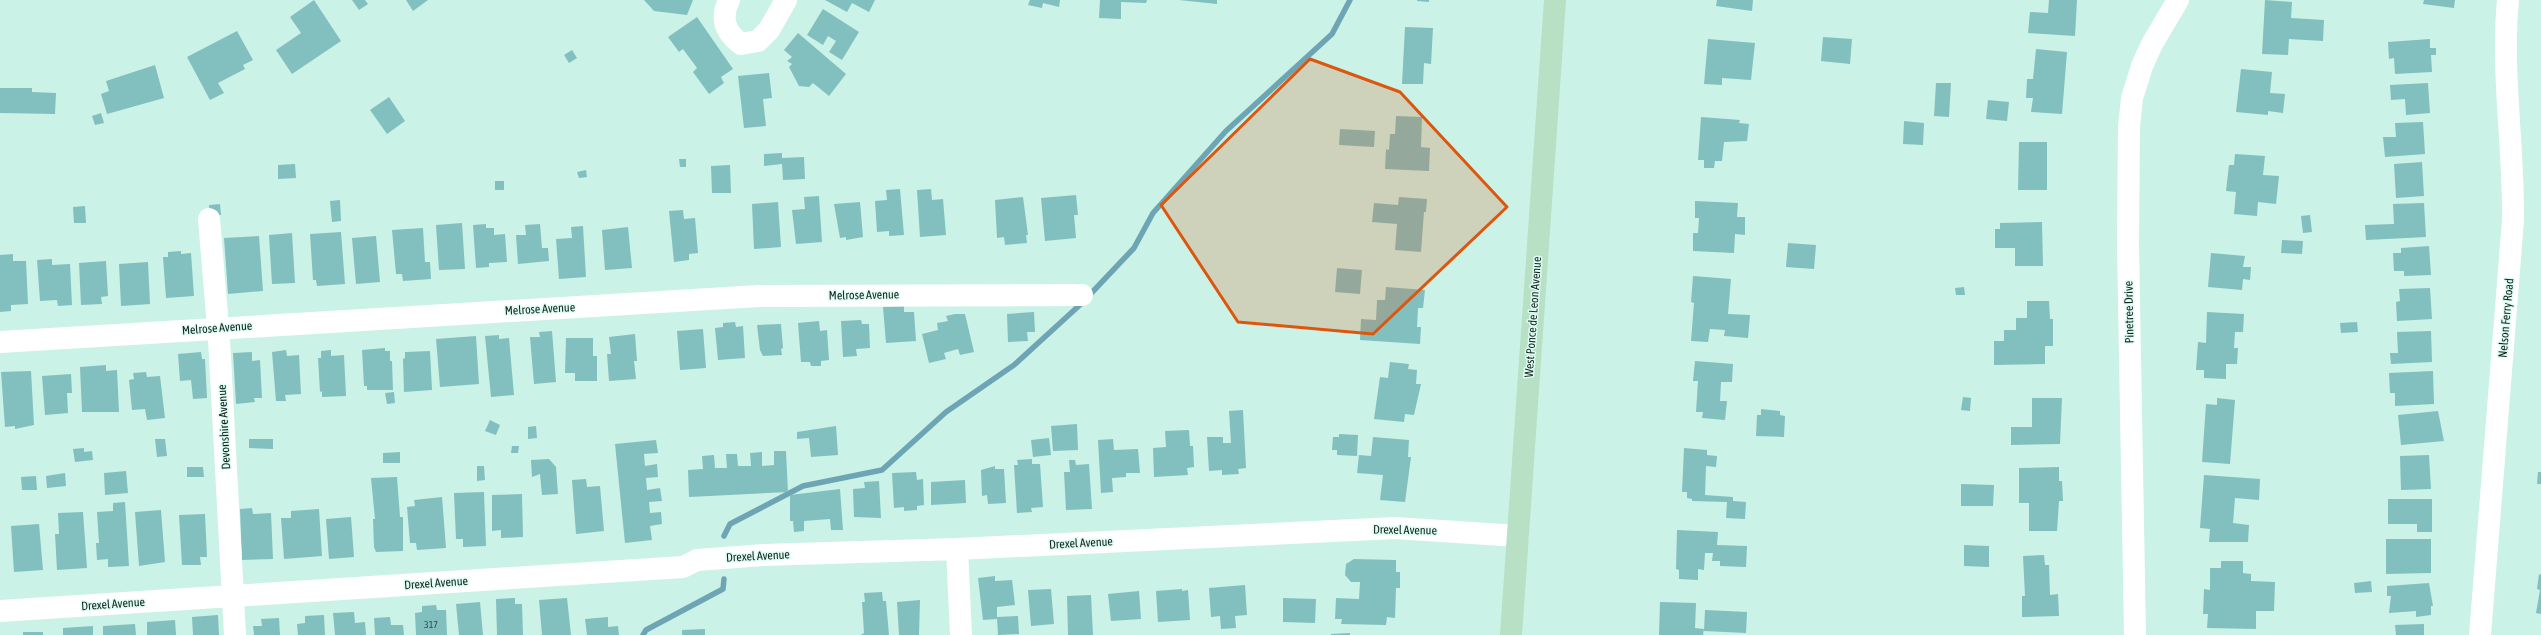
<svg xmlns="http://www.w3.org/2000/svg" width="2541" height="635" font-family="'Asap Condensed',sans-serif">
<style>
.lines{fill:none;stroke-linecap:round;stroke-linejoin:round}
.stream{stroke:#6da5b4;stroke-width:5.5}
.building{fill:#82bfbf}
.minor{stroke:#fff;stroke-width:22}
.major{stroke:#b7e0c4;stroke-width:22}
.marked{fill:#dd560d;fill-opacity:0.2;stroke:#dd560d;stroke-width:3;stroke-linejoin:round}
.labels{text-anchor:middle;stroke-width:3;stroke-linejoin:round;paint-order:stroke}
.number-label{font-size:10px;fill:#304a47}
.street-label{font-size:12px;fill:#15231f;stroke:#defdf3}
</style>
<rect width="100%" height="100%" fill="#cbf2e6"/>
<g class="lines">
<path class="stream" d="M724,536L730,524L803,486L882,470L946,412L1014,365L1082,303L1134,248L1153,213L1226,131L1332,34L1350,0
M643,635L646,630L723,589L724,579"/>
</g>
<path class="building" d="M314,0L341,41L292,74L276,50L301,33L290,17Z
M352,0H365L368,4L359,10Z
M406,0H428L413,11Z
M644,0H693L687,15L654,11Z
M825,0H875L869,12L852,3L847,12Z
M1030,0H1060L1059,7L1043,3L1042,8L1028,5Z
M1100,0H1147L1146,3L1121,2V19L1099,18Z
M1179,0H1217V4Z
M1417,0H1429V2L1417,1Z
M1717,0H1753L1752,11L1716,6Z
M2049,0H2077L2075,36L2028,33L2030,12L2048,13Z
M2265,0L2292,2L2291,18L2324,20L2323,41L2289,39L2288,55L2262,54Z
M2424,0H2455L2454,8L2423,4Z
M823,9L859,32L842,60L829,52L836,41L828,36L823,45L807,35Z
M697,17L733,69L721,77L724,83L709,94L693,72L697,68L683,49L679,52L668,37Z
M1405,27L1433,28L1431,64L1424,63L1423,84H1402Z
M237,31L253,60L243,65L245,69L218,83L224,93L210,100L187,57Z
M798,33L846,74L829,96L813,83L809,87L799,86L789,67L792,64L787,61L792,57L784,50Z
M1823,37L1852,39L1850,64L1821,61Z
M1708,39L1755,43L1751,80L1722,78V85L1704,84Z
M2430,39V48H2436V55H2431L2432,72L2395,74L2394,58L2389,59L2388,42Z
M2036,49L2067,52L2062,114L2031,112L2033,98H2026L2027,79H2033Z
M572,50L577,58L569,63L564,55Z
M155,65L164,98L107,114L101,94L109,91L106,81Z
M2241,69L2272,72L2270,93L2285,94L2283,113L2268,111V115L2236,112Z
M769,73L772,98L763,99L766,126L744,128L738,76Z
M1936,83H1951L1949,117L1934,116Z
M2428,83L2430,113L2406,115L2405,99L2391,100L2390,85Z
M0,88H32V92L56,93L55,114L0,113Z
M389,97L405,121L387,134L370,110Z
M1988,100L2009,102L2007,121L1986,119Z
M101,113L104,123L95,125L92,116Z
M1396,116L1422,117L1421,147L1430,148L1429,171L1385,169L1386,149L1389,150L1390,134H1395Z
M1701,117L1740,120L1739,123L1749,124L1747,141L1724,142L1722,161H1715L1714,168H1704V160H1698Z
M1904,121L1924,123L1923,145L1903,144Z
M2423,122L2425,154L2385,157L2383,137H2396L2395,123Z
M1340,129L1375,131L1374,147L1339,145Z
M2019,142H2047V190H2018Z
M782,153V158L804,157L805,179L783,180L782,164L764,166V154Z
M2235,154L2265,156L2263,175L2279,176L2276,204L2258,202L2257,216L2234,214L2236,192L2226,191L2229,165H2234Z
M679,159H686V167H680Z
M2422,162L2424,196L2396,198L2394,164Z
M295,164L296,178L278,179V165Z
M730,165L731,193H712L711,166Z
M586,170L587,177L579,178L577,172Z
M495,181H504V190H495Z
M900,189L904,235L889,236V231L877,232L875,201L887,200L886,190Z
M931,189L932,200L943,199L946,235L920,237L917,190Z
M1076,195L1078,215H1074L1076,238L1045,241L1041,198Z
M819,196L822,242L796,244L792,210L805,209L804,197Z
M1023,197L1028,235H1026L1027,243L1005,245L1004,237L997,238L995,200Z
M1399,197L1427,199L1426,212H1424L1421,252L1395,250L1397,224L1372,222L1374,203L1398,205Z
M340,200L341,221L332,222L330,201Z
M1695,201L1738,203L1737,217H1745V235L1735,234L1734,253L1693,251V233H1698L1699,218H1695Z
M778,202L781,247L754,249L752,204Z
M860,202L863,237L846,240V237L840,238L834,204Z
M2424,203L2426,237L2366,240L2365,225L2394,224L2393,204Z
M220,204L221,215H210L209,205Z
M85,206L86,223H74L73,207Z
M683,210L684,219L695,218L698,253L689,254V260L674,262L669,211Z
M2310,215L2312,232L2303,233L2301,216Z
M2042,222L2043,266H2015V248H1995V229H2000V223Z
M462,223L465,269L439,270L436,225Z
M486,224V228H494V235L505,234L507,262L489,263V267L476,268L473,225Z
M540,224L542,248H548L549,261L518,264L516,235H526L525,225Z
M583,226L586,277L559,279L556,239L572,238L571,227Z
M628,227L632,268L605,270L602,230Z
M423,228L425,262H430L431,279L403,281L402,274H396L392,230Z
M341,232L345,284L317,286L316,280H313L310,234Z
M292,233L295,283L272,284L269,235Z
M259,236L263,291L228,294L224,238Z
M376,236L380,282L356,284L352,238Z
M2282,240L2303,241L2302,254L2281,253Z
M1788,243L1816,245L1814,269L1786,267Z
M2429,246L2431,275L2404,276V271H2394L2393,253H2401V248Z
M181,251V254L191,253L194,296L166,298L163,257H168V252Z
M2211,253L2245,256L2243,267H2251L2250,280L2243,279L2242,290L2208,287Z
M13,254V261H26L28,304L11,305V311L0,312V255Z
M52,259V265L70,264L72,305L58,306L57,300L40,301L37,260Z
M106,261L108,296L101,297L102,304L81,305L79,263Z
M148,262L150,304L121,306L119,264Z
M1337,268L1362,270L1360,294L1335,292Z
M1693,276L1731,279L1728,314L1750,315L1748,338L1724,336L1725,330L1710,329L1708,342L1691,341L1694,303L1691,302Z
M1386,287L1425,290L1423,308H1418L1417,327H1421L1420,344L1360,340L1361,319L1376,320L1377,300H1385Z
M1964,287L1965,295H1956L1955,288Z
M2430,288L2432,319L2397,321L2396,302L2400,301L2399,289Z
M2027,301H2049L2050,319H2053V346H2045V364L1994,365V341H2004V330H2016V318H2027Z
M904,306V312H914L916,341L886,343L883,307Z
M1034,312L1035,332H1027L1028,341L1008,342L1007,314Z
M2207,312L2244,314L2243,332H2235L2234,348H2238L2237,364H2226V379L2204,378V370H2196L2198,342L2206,343Z
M955,314H965L974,352L960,355L958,349L944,353L946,359L929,363L922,334L938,330L937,323L948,321L946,316Z
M861,320L862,324H869L870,348L856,349L857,356L843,357L841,321Z
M819,321L820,331L827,330L829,360L821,361V366H811L810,362H801L798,323Z
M735,322L736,327L743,326L745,358L718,360L715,328L723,327V323Z
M2357,322L2358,332L2341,333L2340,323Z
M781,324L783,348L781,349L782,355L763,356L760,350L757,325Z
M703,329L706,368L680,370L677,331Z
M552,331L556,382L534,384L530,337H540L539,332Z
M2431,331L2432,362L2391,364L2390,353H2398L2397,332Z
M635,334L637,361H634L636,379L609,381L607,354H611L609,337Z
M499,335V339L509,338L514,395L491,397L485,336Z
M476,336L479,384L440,387L436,339Z
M566,338H593V356H597V381H575V373H565Z
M385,348V351H390V361H392L393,390H367V386H364L362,350Z
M286,350L287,356L299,355L301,394L285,395L286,401H276L272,352Z
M331,350V356L344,355L346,396L322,397V391L320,392L318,358H321V351Z
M430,351L432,390L404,392L403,359L405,358V352Z
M201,352L202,359H205L207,398L193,399L191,380L180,381L178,354Z
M252,352V361L260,360L262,398H254L255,402L236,404L233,353Z
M1695,361L1733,364L1732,382H1721L1720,401H1727L1725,420L1702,418L1703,412H1696L1698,381H1693Z
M1390,362L1409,364L1408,369L1417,370L1416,384H1421L1414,415L1405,414L1404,422L1374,419L1380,377L1388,378Z
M106,365V371L117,370L119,412H82L80,367Z
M31,371L34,425L15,429V426L5,427L1,372Z
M2433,371L2434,404L2395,406V393H2390L2389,373Z
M146,372L147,377L160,376L165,418L147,420L145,409L132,410L129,380L134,379L133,373Z
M71,374L72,393H67L68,413L45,415L42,376Z
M394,392L395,403L387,404L385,393Z
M1963,397L1971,398L1970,411L1961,410Z
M2032,398H2062L2060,444L2011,445V427H2032Z
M2217,398L2235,400L2230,464L2202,462L2206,404L2217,405Z
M1761,409L1780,411V415L1785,416L1784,437L1756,436L1757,415H1761Z
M1243,410L1246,468L1238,469L1239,474L1222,475V470L1209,471L1207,437H1223V443H1231L1229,411Z
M2438,411L2444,441L2401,445L2398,415Z
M490,420L500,425L496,435L485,431Z
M1077,424L1078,450L1053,451L1051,426Z
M536,426L537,438L528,439V427Z
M836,426L838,455L811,457L809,438L797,439V432Z
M1189,430L1190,446H1193L1194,467L1187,468L1188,475L1154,477L1153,448L1166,447L1165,431Z
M1339,434L1358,435L1357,456L1337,455V450H1332L1333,437H1339Z
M1373,437L1409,440L1408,457H1411L1405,502L1380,500L1383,475L1357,473L1359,455L1371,456Z
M1049,438L1051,455L1033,457L1031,440Z
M155,439H165L167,456L157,457Z
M249,439H273V449L249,448Z
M1113,439L1114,450L1138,449L1140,473H1126V477L1112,478L1113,492L1101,493L1098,440Z
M656,440L658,453L644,454L645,466L657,464L658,477L646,478L647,490L660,488L662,501L649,502L650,513L661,512L662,524L650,526L652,540L625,543L615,444Z
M512,446H519L518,453H511Z
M84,448V452L92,451L93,460L75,462L73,449Z
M1684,448L1707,450V455L1717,456L1716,467L1706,466L1705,495L1733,497V501L1746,502L1745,519L1726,518L1727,502L1692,501V499L1687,498V492H1682Z
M774,451H786L788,492L689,497L688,470L703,469L702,456L714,455L715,468H727L726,454H737L738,466H751L750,453L762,452V466L774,465Z
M400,452V463H383V453Z
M2429,455L2431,489L2401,490L2400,456Z
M549,459L556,467L558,494L542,495L540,474L532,477L531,460Z
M1032,459V464H1040L1043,507L1031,508L1032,512L1017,513L1014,465H1018L1017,460Z
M1069,460H1075L1076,465L1089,464L1092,509L1066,510L1064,472H1070Z
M477,466H484L485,480L477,481Z
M995,466V469H1004L1006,503L988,504L987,495L982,496L981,470Z
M187,467H203L204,477H187Z
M2059,467V481H2062L2063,501H2059L2057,531H2029V503H2019V468Z
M126,471L128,493L105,495L104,473Z
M916,472L917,480L923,479L924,505L917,506V510L904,511V507L894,508L892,473Z
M2538,472H2541V484H2537Z
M65,473L66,486L47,488L46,476Z
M2204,475L2260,479L2259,500L2235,498L2233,523L2249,525L2248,542H2209L2210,529L2200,528Z
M36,476L37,490H22L21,477Z
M397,477L400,517H403V551L376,552L374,547L373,519H375L371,478Z
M586,479L587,487L600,486L604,531L576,534L572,480Z
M965,480L966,503L931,505V482Z
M879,481L881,518L854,517L853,489L865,488L864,482Z
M1961,484L1994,485L1993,506H1961Z
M840,489L843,530H831L830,519L804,521V531L794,532L793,521H790V495Z
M484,492L486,546L463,547V539H456L454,493Z
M522,494L523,537L501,538V530L492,531V495Z
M442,497L446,548L417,550L416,543H410L407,507L415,506L414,500Z
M2388,499H2432V532H2417V524H2388Z
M125,502L129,566L108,567V559L97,560L96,543H99L97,512L113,511V503Z
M252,508L253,514L271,513L273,559L242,560L240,509Z
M319,509L322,556L284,559L281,518H291V511Z
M161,510L165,562L139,566L135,512Z
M83,512L87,568L57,570L55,534H59L58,513Z
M205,514L207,557H200L201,565H182L179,515Z
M351,517L354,557L329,559L326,519Z
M39,524L43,570L14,572L11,526Z
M1677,530L1718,532L1717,545L1747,546L1746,567L1720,566V561H1712L1713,553H1705L1704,570L1698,569V580L1679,579V570L1676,569Z
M2386,539H2431V573L2386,574Z
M1964,545L1989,546V567L1964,566Z
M2044,555L2045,565H2049L2050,595L2058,594L2059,616L2022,617V596H2025L2023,556Z
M1354,559L1396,560V572H1400V588H1396L1395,618L1387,617L1386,625L1341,624L1342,619H1335L1336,598L1359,599L1360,582H1351L1345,575L1346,564Z
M2221,561H2243V573L2251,574V581L2275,582L2274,611H2256V629L2207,628L2208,614H2203L2204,589L2210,590V568H2221Z
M2539,574L2541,575V614L2536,613L2540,590L2537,589Z
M995,576V581L1012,580L1015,605L997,607V617L1018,616L1019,634L998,635L997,619L983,620L978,578Z
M2371,581L2372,592L2355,593L2354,583Z
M2429,583L2433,606H2431V615L2416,617V611L2389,613L2391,596H2387V586Z
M1245,585L1247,615L1235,616L1236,628L1221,629L1220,616L1211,617L1209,588Z
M1051,589L1054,624L1031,626L1028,590Z
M1182,589V591L1188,590L1190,620L1158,622L1156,591Z
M1139,591L1141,619L1111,621L1108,594Z
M882,592L883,601H886L889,635H861L864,633L862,602H865L864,593Z
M1091,595L1093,635H1068L1067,596Z
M515,598V604H522L523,635H497L496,599Z
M567,598L571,635H542L539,600Z
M1283,598L1316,599L1315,623L1283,622Z
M920,600L919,635H899L897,602Z
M480,602L483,635H459L456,604Z
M1660,602L1696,603L1695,628L1704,629L1703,635H1659Z
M436,605L437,610H446L447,635H416L415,613L422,612V606Z
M1705,610L1747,612L1746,633L1704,631Z
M354,612L355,623L365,622L366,635H335L333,613Z
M218,615L219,635H193L192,617Z
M324,615L325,635H298L297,624L305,623V616Z
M390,617L391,625H403L404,635H375L374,618Z
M608,617V627L618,626L619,635H587L585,619Z
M279,618L280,635H254L253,626H262L261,619Z
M175,620L176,635H147V622Z
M135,624L136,635H103V626Z
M2424,624V635H2396L2395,625Z
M93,626V635H63V628Z
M705,629V635H682V630Z
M23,632H43V635H23Z
M1350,633V635H1331V634Z"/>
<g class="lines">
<path class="minor" d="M729,0C720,19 725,32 741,44L758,41L769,30L786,0
M209,219L219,339L235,635
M0,342L759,296L1082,295
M957,549L961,635
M0,611L683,567L697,560L764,555L957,549L1395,528L1518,536
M2135,635L2128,244L2129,127L2132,98L2142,66L2152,44L2178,0
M2480,635L2513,220C2514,147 2501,73 2508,0"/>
<path class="major" d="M1511,635L1555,0"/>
</g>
<path class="marked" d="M1310,59L1400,92L1507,207L1373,334L1238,322L1161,205Z"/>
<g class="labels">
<g class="number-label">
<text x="431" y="628">317</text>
</g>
<g class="street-label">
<text transform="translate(864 295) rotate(-1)" y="4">Melrose Avenue</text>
<text transform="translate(540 309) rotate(-3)" y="4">Melrose Avenue</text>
<text transform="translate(2129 312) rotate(-91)" y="4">Pinetree Drive</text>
<text transform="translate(1533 317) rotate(-86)" y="4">West Ponce de Leon Avenue</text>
<text transform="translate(2506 318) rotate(-85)" y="4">Nelson Ferry Road</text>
<text transform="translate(217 328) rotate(-4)" y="4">Melrose Avenue</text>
<text transform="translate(224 427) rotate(-93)" y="4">Devonshire Avenue</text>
<text transform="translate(1405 530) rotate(1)" y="4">Drexel Avenue</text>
<text transform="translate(1081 543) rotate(-3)" y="4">Drexel Avenue</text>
<text transform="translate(758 556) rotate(-3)" y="4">Drexel Avenue</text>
<text transform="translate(436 583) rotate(-4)" y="4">Drexel Avenue</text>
<text transform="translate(113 604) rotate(-4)" y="4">Drexel Avenue</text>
</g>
</g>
</svg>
